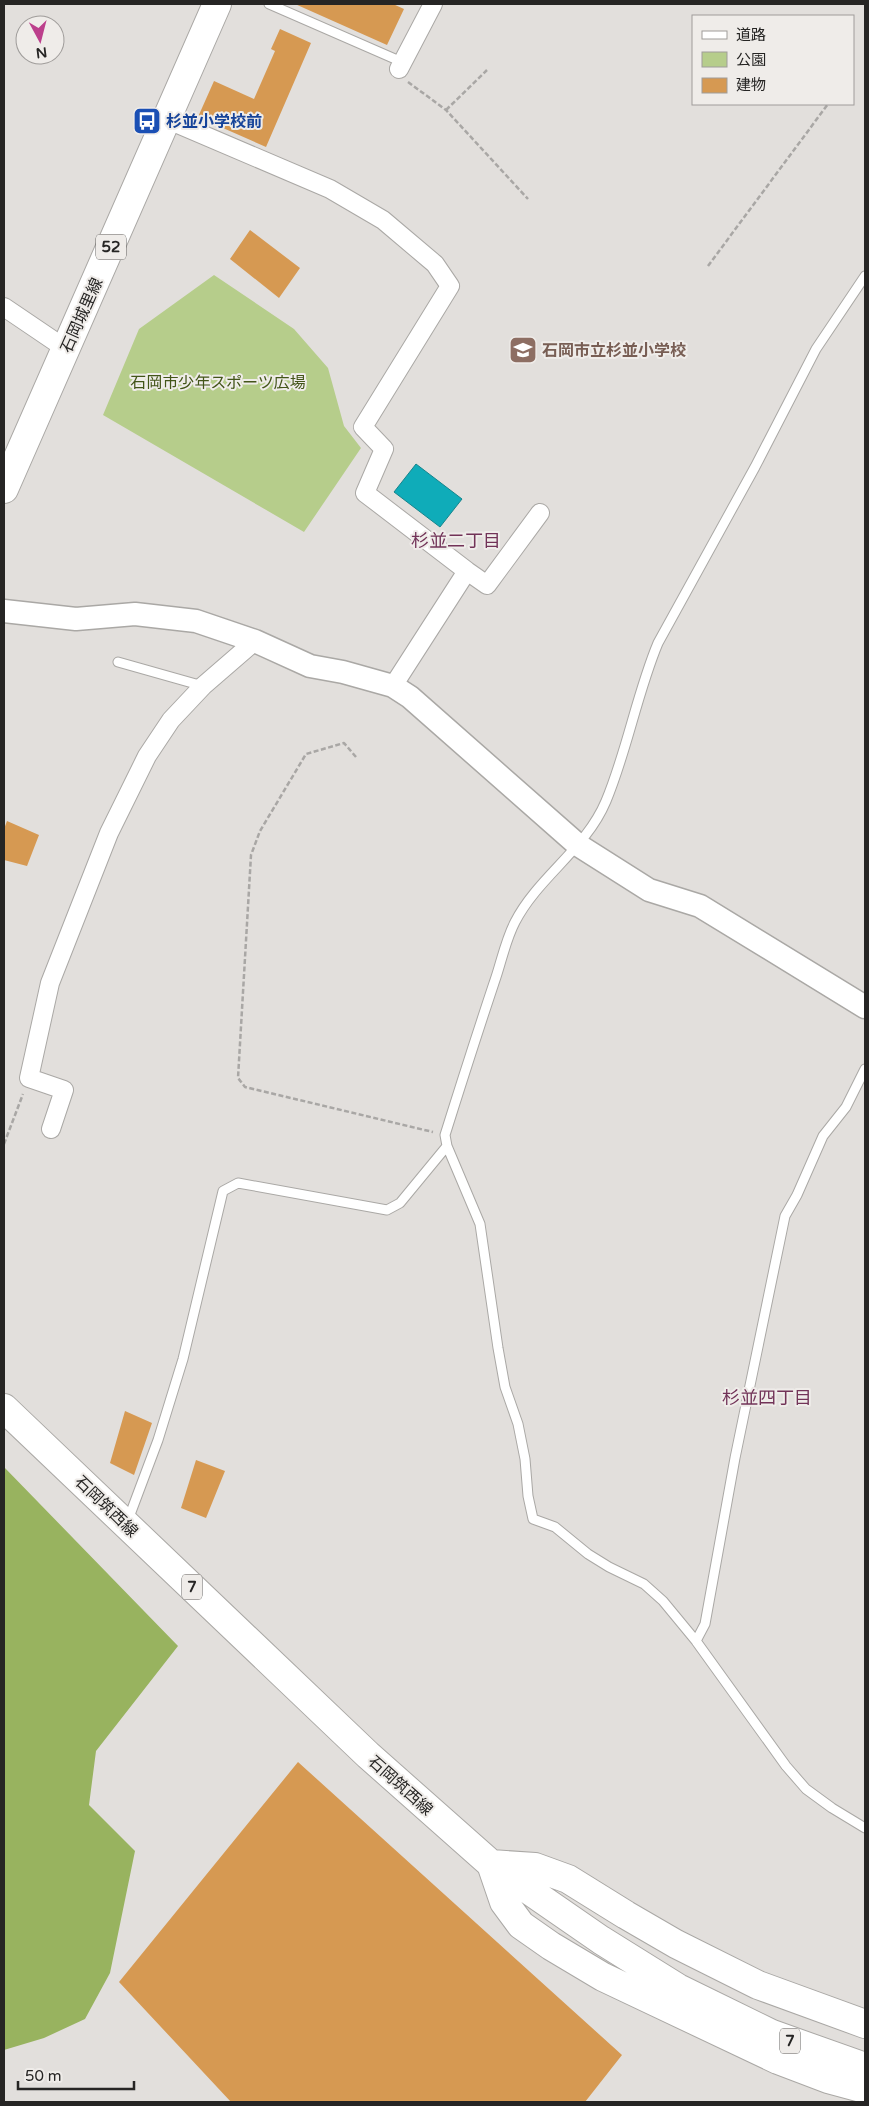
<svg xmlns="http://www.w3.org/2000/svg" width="869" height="2106" font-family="'Varela Round','Noto Sans JP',sans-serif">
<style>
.green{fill:#b6cd8b}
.forest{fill:#98b35f}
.water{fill:#0facb9;stroke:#16848c}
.building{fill:#d69952}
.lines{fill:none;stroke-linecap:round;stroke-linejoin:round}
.service-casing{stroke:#aaa8a5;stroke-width:11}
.minor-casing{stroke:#aaa8a5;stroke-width:20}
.tertiary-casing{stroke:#aaa8a5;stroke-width:25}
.primary-casing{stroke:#aaa8a5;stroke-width:30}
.path{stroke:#a9a7a5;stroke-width:2.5;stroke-dasharray:5 2.5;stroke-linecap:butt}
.service{stroke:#fff;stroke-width:9}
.minor{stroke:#fff;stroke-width:18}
.tertiary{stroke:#fff;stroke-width:22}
.primary{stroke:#fff;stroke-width:28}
.labels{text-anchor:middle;stroke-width:4;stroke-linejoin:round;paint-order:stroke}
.shield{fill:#efece9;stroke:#62615f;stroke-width:1}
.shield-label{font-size:15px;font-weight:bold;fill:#262524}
.transit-label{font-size:16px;font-weight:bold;fill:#164399;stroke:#efece9;text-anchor:start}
.street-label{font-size:16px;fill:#262524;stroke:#efece9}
.education-label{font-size:16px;font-weight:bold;fill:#785e54;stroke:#efece9;text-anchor:start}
.park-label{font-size:16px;fill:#435519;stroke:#efece9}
.neighbourhood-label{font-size:18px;fill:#723358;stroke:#efece9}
</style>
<rect width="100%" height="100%" fill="#e2dfdc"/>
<path class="green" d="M214,275L294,329L328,368L344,426L361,448L304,532L103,415L139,329Z"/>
<path class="forest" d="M4,1467L178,1646L96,1751L89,1805L135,1851L110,1973L85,2019L44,2038L4,2050Z"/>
<path class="water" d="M416,464L462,499L440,527L394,492Z"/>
<path class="building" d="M295,4H393L404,9L387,45Z
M280,29L311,43L266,147L198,117L214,81L254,99L275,51L271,49Z
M250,230L300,268L279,298L230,259Z
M7,821L39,835L27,866L4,860V829Z
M125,1411L152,1423L134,1475L110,1463Z
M196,1460L225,1471L206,1518L181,1508Z
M298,1762L622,2055L585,2102H231L119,1982Z"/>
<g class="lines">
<defs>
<path id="service" d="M269,4L402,62
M865,276L816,349L755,467L658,643C637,693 627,751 606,801C586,849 538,877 515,922C505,941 501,964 494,983C477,1034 461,1084 445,1135L447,1146L480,1224L498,1348L505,1387L518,1424L525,1459L528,1496L533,1519L555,1527L588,1554L609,1567L644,1584L663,1601L696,1641L786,1766L806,1789L832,1808L865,1828
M118,662L203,686
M128,1520L158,1440L183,1359L223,1191L238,1183L387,1210L400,1203L447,1146
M696,1641L705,1624L735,1458L785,1216L797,1195L823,1136L846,1107L865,1069"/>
<path id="minor" d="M399,69L433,4
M166,119L330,189L383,220L435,264L450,286L363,427L384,449L365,493L467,571L487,585L540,513
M4,307L66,349
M393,686L467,571
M51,1129L64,1090L29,1078L50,983L109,833L147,756L171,720L203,686L255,641"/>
<path id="tertiary" d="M4,611L76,619L135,614L196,621L255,641L310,666L343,672L393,686L410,697L578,845L649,890L700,906L865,1007"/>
<path id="primary" d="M4,489L217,4
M4,1408L368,1755L491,1864L601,1940L678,1988L772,2034L865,2067
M491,1864L504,1902L521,1925L551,1946L603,1977L778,2060L828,2079L865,2089
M491,1864L535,1867L568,1879L626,1915L676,1944L758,1985L865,2024"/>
</defs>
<use href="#service" class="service-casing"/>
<use href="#minor" class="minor-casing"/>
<use href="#tertiary" class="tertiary-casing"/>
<use href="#primary" class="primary-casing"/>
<path class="path" d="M408,82L446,110L528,199
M446,110L487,70
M708,266L828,104
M356,757L344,743L306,754L260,831L251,855L238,1078L245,1087L433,1132
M4,1144L23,1094"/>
<use href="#service" class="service"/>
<use href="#minor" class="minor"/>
<use href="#tertiary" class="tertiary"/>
<use href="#primary" class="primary"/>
</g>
<defs>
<symbol id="bus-square" viewBox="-11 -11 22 22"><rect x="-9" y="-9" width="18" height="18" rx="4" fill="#1a4fb4" stroke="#efece9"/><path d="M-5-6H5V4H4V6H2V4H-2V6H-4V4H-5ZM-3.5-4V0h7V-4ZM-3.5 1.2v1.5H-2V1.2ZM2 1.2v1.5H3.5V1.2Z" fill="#fff"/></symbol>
<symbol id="school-square" viewBox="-11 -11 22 22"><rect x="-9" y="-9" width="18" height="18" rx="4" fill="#8d6e63" stroke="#efece9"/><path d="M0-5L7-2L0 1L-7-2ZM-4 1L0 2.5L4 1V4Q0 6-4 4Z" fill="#fff"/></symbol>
</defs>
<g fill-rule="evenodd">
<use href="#bus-square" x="131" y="105" width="32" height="32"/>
<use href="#school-square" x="507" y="334" width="32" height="32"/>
</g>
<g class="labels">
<g class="shield">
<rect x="96" y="234.5" width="30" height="25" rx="4"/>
<rect x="182" y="1574.5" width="20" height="25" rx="4"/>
<rect x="780" y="2028.5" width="20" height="25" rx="4"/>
</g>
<g class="shield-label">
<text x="111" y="252">52</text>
<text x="192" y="1592">7</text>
<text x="790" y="2046">7</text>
</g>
<g class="transit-label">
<text x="166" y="127">杉並小学校前</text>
</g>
<g class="street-label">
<text transform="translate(81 315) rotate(-66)" y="6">石岡城里線</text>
<text transform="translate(107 1506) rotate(44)" y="6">石岡筑西線</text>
<text transform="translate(401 1785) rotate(42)" y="6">石岡筑西線</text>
</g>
<g class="education-label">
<text x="542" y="356">石岡市立杉並小学校</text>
</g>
<g class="park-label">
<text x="218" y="388">石岡市少年スポーツ広場</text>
</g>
<g class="neighbourhood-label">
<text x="456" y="547">杉並二丁目</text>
<text x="767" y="1404">杉並四丁目</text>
</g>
</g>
<rect width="869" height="2106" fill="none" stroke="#262524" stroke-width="10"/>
<rect x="692" y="15" width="162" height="90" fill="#efece9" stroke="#9f9c9a"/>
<rect x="702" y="31" width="25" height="8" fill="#ffffff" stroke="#9f9c9a"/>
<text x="736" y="40" font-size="15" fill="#262524">道路</text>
<rect x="702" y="52" width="25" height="15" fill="#b6cd8b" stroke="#9f9c9a"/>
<text x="736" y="65" font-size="15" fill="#262524">公園</text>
<rect x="702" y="78" width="25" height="15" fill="#d69952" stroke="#9f9c9a"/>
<text x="736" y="90" font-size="15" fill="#262524">建物</text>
<g transform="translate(40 40) rotate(173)"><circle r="24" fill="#efece9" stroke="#9f9c9a"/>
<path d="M0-4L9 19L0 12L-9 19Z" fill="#bc3f8c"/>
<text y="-8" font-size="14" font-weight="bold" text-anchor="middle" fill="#262524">N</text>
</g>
<path d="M18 2081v8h116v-8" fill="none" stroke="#262524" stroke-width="2.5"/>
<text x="25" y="2081" font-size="15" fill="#262524" stroke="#efece9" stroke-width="4" paint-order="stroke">50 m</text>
</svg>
